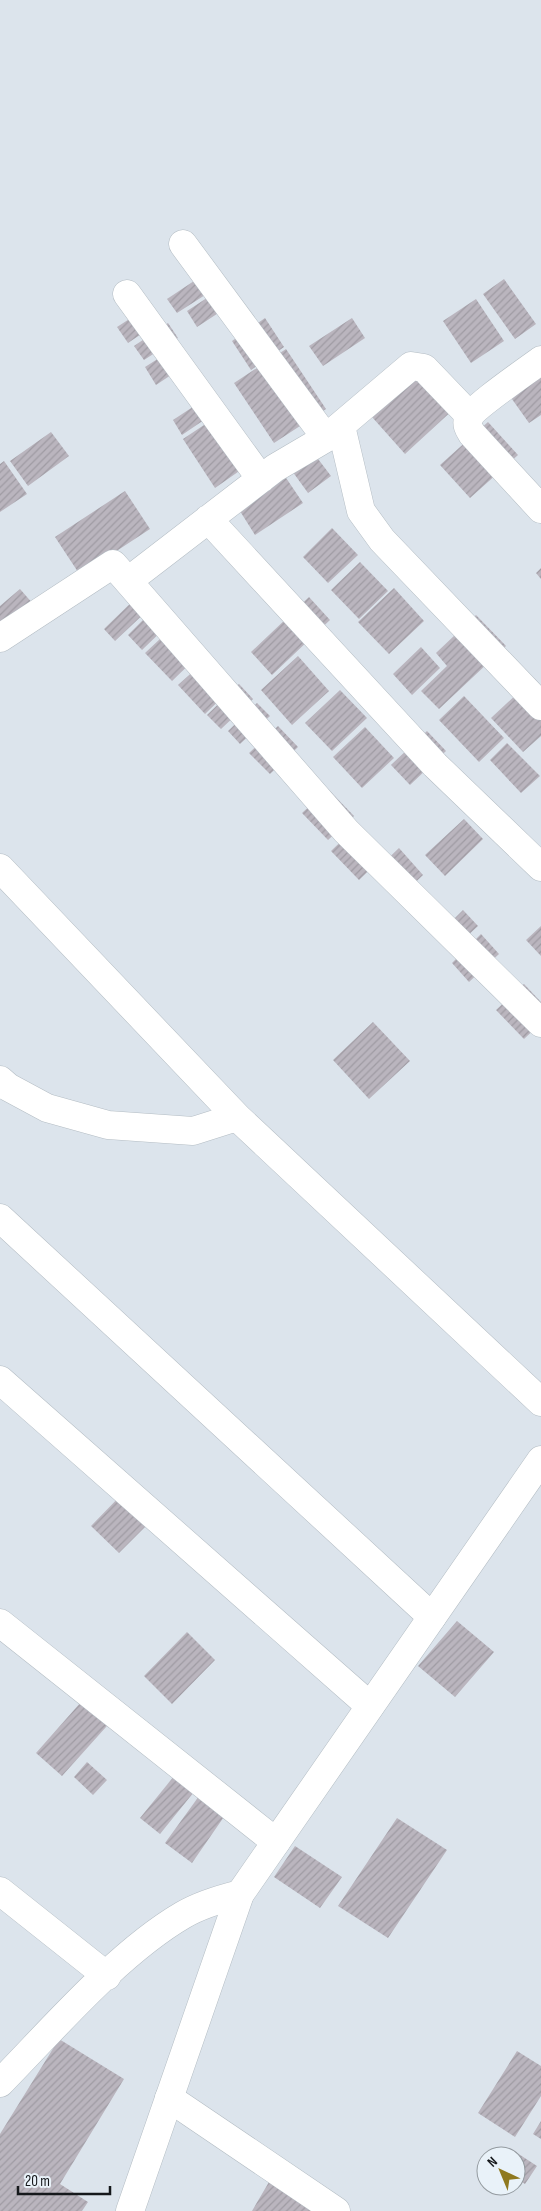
<svg xmlns="http://www.w3.org/2000/svg" width="541" height="2211" font-family="'Sofia Sans Condensed',sans-serif">
<style>
.building{fill:url(#building-hatch)}
.lines{fill:none;stroke-linecap:round;stroke-linejoin:round}
.street-casing{stroke:#b4bdc4;stroke-width:29}
.secondary-casing{stroke:#b4bdc4;stroke-width:29}
.street{stroke:#fff;stroke-width:28}
.secondary{stroke:#fff;stroke-width:28}
</style>
<defs>
<pattern id="building-hatch" width="6" height="6" patternUnits="userSpaceOnUse" patternTransform="scale(1.25)"><rect width="6" height="6" fill="#bab5be"/><path d="M-1 1l2-2M0 6l6-6M5 7l2-2" fill="none" stroke="#9f9ba3"/></pattern>
</defs>
<rect width="100%" height="100%" fill="#dce4ec"/>
<path class="building" d="M206,273L216,288L177,313L167,299Z
M504,279L536,324L515,339L483,294Z
M216,292L226,308L197,327L187,311Z
M476,299L504,341L471,363L443,321Z
M151,305L162,320L128,343L117,327Z
M265,318L284,347L251,370L232,341Z
M352,318L365,338L323,366L309,346Z
M168,323L178,338L144,360L134,346Z
M178,346L189,363L156,385L145,367Z
M286,349L326,409L274,443L234,383Z
M541,369V415L529,423L507,392Z
M424,371L456,407L405,454L372,417Z
M211,395L220,409L182,435L173,420Z
M213,419L245,467L215,488L183,439Z
M488,422L518,455L470,498L440,465Z
M51,432L69,456L28,486L10,461Z
M309,447L331,476L308,493L287,464Z
M4,461L27,494L0,512V464Z
M280,469L303,503L255,535L233,500Z
M125,491L150,529L80,575L55,537Z
M332,528L358,555L328,583L303,557Z
M360,562L388,591L359,619L331,590Z
M541,568V579L536,573Z
M394,588L424,621L389,654L358,622Z
M20,589L34,605L0,634V606Z
M138,596L150,608L115,641L104,629Z
M309,597L330,620L272,675L251,652Z
M153,610L168,625L142,650L128,635Z
M476,615L506,646L439,709L421,691L447,666L436,653Z
M176,624L202,652L172,681L145,653Z
M421,647L440,668L412,695L393,674Z
M298,656L329,691L292,725L261,690Z
M208,658L234,686L205,714L178,685Z
M534,678L541,686V736L523,752L491,718Z
M239,684L253,699L221,729L207,715Z
M340,690L367,718L332,751L305,723Z
M464,696L504,738L479,762L439,720Z
M257,703L270,716L240,744L228,731Z
M278,726L298,747L270,774L249,753Z
M365,727L394,758L362,788L333,757Z
M427,731L446,751L410,785L391,765Z
M507,743L540,776L521,793L490,760Z
M328,789L354,816L328,840L302,813Z
M464,819L483,839L445,876L425,855Z
M358,825L386,854L359,880L331,851Z
M399,848L423,875L398,899L373,873Z
M463,910L478,926L452,950L437,936Z
M541,926V956L526,940Z
M481,934L499,954L469,982L452,963Z
M524,984L541,1002V1023L524,1039L496,1010Z
M373,1022L410,1061L369,1099L333,1060Z
M124,1492L152,1520L119,1553L91,1526Z
M457,1621L494,1652L455,1697L418,1666Z
M187,1632L215,1660L172,1704L144,1676Z
M89,1693L115,1717L62,1776L36,1753Z
M87,1762L107,1780L93,1795L74,1777Z
M179,1770L198,1787L160,1834L140,1818Z
M202,1792L228,1811L192,1863L165,1843Z
M397,1818L447,1850L388,1938L338,1906Z
M295,1846L342,1877L320,1908L274,1877Z
M59,2039L124,2079L60,2184L88,2202L82,2211H0V2134Z
M517,2051L541,2066V2096L515,2137L478,2113Z
M541,2121V2139L533,2134Z
M511,2149L537,2166L525,2184L516,2178V2156H507Z
M269,2182L316,2211H252Z"/>
<g class="lines">
<defs>
<path id="street" d="M183,244L326,438
M127,294L261,479
M541,360C528,370 472,408 468,419C466,425 469,429 472,434L541,509
M341,426L361,511L382,540L541,706
M208,519L435,765L541,867
M128,581L275,468L326,438L411,366L424,368L470,416
M0,638L113,564L346,831L541,1023
M0,868L237,1117
M0,1080L8,1087L47,1108L108,1125L193,1131L237,1117L541,1402
M0,1218L432,1617
M0,1380L370,1706
M0,1623L276,1842
M0,1891L107,1976
M0,2083C53,2029 118,1953 183,1915C200,1905 220,1899 240,1894
M169,2098L336,2211"/>
<path id="secondary" d="M130,2211L240,1894L541,1460"/>
</defs>
<use href="#street" class="street-casing"/>
<use href="#secondary" class="secondary-casing"/>
<use href="#street" class="street"/>
<use href="#secondary" class="secondary"/>
</g>
<g transform="translate(501 2171) rotate(316)"><circle r="24" fill="#e9f2f9" stroke="#949ba0"/>
<path d="M0-4L9 19L0 12L-9 19Z" fill="#8f791f"/>
<text y="-8" font-size="14" font-weight="bold" text-anchor="middle" fill="#15181b">N</text>
</g>
<path d="M18 2186v8h92v-8" fill="none" stroke="#15181b" stroke-width="2.5"/>
<text x="25" y="2186" font-size="15" fill="#15181b" stroke="#e9f2f9" stroke-width="4" paint-order="stroke">20 m</text>
</svg>
